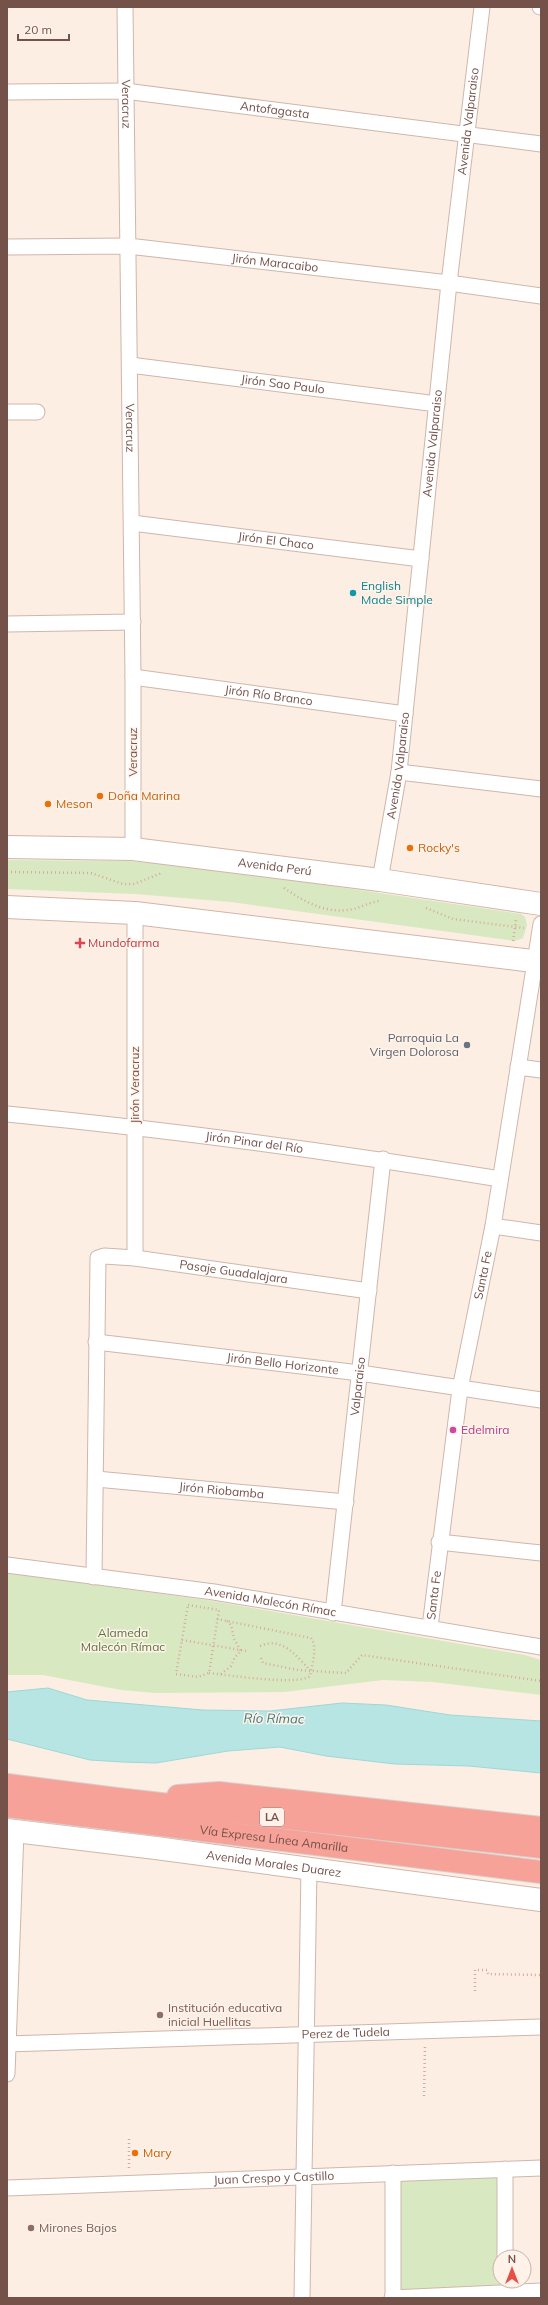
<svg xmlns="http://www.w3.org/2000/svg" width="548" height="2305" font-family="Mulish,sans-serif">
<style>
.green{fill:#d8e9c1}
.water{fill:#b7e5e4;stroke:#9ed7d6}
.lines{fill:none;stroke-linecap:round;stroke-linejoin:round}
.street-casing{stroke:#cfb6ac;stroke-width:17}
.secondary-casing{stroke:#d2b5a9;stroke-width:24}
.highway-casing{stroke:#d8cecc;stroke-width:24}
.path{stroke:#d6aa9e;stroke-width:2.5;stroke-dasharray:1 3;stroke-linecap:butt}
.street{stroke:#fff;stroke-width:15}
.secondary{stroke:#fff;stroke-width:22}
.highway{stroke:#f6a299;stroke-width:22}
.culture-dot{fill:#0f9aa8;stroke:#fff2e9;stroke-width:1.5}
.food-dot{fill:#e8710a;stroke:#fff2e9;stroke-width:1.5}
.health-dot{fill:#e0444e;stroke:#fff2e9;stroke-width:1.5}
.worship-dot{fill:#6b7280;stroke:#fff2e9;stroke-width:1.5}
.hotel-dot{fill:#d1479c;stroke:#fff2e9;stroke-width:1.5}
.education-dot{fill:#8d6e63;stroke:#fff2e9;stroke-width:1.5}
.labels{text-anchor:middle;stroke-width:3;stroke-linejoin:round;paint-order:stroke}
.shield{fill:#fff2e9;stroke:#9e8179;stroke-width:1}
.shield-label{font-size:11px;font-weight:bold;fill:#745149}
.street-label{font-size:12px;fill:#745149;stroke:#fff2e9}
.culture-label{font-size:12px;fill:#0d838f;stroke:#fff2e9;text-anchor:start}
.food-label{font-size:12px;fill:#c56008;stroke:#fff2e9;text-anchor:start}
.health-label{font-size:12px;fill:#be3a42;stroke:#fff2e9;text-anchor:start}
.worship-label{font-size:12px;fill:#5b616d;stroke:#fff2e9;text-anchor:end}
.hotel-label{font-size:12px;fill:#b23c85;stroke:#fff2e9;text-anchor:start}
.park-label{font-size:12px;fill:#58743e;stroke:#fff2e9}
.education-label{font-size:12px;fill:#785e54;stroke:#fff2e9;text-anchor:start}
.water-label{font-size:13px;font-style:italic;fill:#3c7979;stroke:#fff2e9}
</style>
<rect width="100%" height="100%" fill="#fceee3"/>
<path class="green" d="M7,860L128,861L210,868L521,914L525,917L527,925L523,938L515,941L231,902L135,894L7,889Z
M7,1573L207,1600L525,1655L541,1660V1695L433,1682L383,1680L284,1692L155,1693L121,1690L43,1675H7Z
M501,2174L500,2281H502V2288L396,2290L399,2179Z"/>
<path class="water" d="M48,1688L87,1700L203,1710L270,1711L342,1703L386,1705L450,1715L541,1721V1773L469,1766L395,1764L326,1756L280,1747L228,1751L156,1763L122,1762L90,1760L7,1739V1692Z"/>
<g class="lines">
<defs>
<g id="street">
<path id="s1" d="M125,7L133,677V849"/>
<path d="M540,7H541"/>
<path id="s2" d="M7,92L125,91L541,144"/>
<path id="s3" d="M7,247L128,246L449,283L541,296"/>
<path id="s4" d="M130,365L437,404"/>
<path d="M7,412H37"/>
<path id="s5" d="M132,523L421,559"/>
<path d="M7,624L133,622"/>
<path id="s6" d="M133,677L405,714"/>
<path d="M399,772L541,789"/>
<path id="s7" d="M380,880L399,772L449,283L482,7"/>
<path d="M135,913V1258"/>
<path d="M518,1067L541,1070"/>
<path id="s8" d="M7,1114C172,1130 336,1152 500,1179"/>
<path d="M493,1226L541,1233"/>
<path id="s9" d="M96,1342L360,1373L541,1400"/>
<path id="s10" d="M96,1479L346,1502"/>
<path d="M439,1542L541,1553"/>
<path id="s11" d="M7,1565L214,1592L541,1647"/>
<path id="s12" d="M94,1577L98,1258L104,1256L135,1258L369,1291"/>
<path id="s13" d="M333,1613L383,1159"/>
<path id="s14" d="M430,1627L460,1389L493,1226L541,924"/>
<path id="s15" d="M7,2044L541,2027"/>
<path d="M7,2074L16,1831"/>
<path d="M505,2169V2257"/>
<path id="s16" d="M7,2188L541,2168"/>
<path d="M302,2298L309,1868"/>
<path d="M392,2298L541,2291"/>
<path d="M393,2298V2173"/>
</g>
<g id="secondary">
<path id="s17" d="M7,847L133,849L380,880L541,904"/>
<path d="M7,907L135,913L541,962"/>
<path id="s18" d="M7,1830L156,1848L541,1900"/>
</g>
<g id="highway">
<path d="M7,1785L117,1799L541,1847"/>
<path d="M178,1796L219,1793L541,1828"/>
<path id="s19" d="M7,1806L541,1872"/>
</g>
</defs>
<use href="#street" class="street-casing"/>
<use href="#secondary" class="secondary-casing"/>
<use href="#highway" class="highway-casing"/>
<path class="path" d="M7,872L91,873L123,884H134L162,873
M284,888C305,902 327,915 353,909C362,907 370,902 380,901
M426,908L453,919L524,928
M513,941L516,920
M188,1605L219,1610L209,1673L198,1677L176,1674Z
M182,1640L246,1651
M260,1646C282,1636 296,1656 310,1670
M261,1658L263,1663L298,1670L346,1673L362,1655L541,1681
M209,1673C229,1675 297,1686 310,1676C312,1665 318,1647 311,1638L217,1619
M221,1674L231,1666L235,1657L241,1651L234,1639L231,1625L227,1621
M475,1991V1970H487L488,1974L541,1975
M424,2096L425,2045
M129,2168V2138"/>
<use href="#street" class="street"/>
<use href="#secondary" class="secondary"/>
<use href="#highway" class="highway"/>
</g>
<circle class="culture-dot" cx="353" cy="593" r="4"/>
<g class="food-dot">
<circle cx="100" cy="796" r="4"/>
<circle cx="48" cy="804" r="4"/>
<circle cx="410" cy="848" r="4"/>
<circle cx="135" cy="2153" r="4"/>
</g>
<path class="health-dot" d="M78 937h4v4h4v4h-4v4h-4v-4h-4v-4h4z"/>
<circle class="worship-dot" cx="467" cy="1045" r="4"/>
<circle class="hotel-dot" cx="453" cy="1430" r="4"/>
<g class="education-dot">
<circle cx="160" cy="2015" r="4"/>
<circle cx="31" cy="2228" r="4"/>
</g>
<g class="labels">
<rect class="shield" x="260" y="1808" width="24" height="18" rx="3"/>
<g class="shield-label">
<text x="272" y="1821">LA</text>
</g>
<g class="street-label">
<text dy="4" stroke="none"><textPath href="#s1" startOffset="97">Veracruz</textPath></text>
<text dy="4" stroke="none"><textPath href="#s2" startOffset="269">Antofagasta</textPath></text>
<text dy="4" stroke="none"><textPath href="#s7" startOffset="764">Avenida Valparaiso</textPath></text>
<text dy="4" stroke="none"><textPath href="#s3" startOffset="269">Jirón Maracaibo</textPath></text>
<text dy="4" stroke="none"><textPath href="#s4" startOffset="154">Jirón Sao Paulo</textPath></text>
<text dy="4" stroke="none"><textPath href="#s1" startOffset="421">Veracruz</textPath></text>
<text dy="4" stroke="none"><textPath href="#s7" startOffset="440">Avenida Valparaiso</textPath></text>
<text dy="4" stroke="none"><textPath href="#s5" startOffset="145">Jirón El Chaco</textPath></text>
<text dy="4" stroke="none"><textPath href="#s6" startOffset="137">Jirón Río Branco</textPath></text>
<text transform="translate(133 752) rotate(-90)" y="4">Veracruz</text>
<text dy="4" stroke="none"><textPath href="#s7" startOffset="116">Avenida Valparaiso</textPath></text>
<text dy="4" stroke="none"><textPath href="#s17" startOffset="269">Avenida Perú</textPath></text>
<text transform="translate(135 1085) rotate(-90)" y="4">Jirón Veracruz</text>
<text dy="4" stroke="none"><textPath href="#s8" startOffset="249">Jirón Pinar del Río</textPath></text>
<text dy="4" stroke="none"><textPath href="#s12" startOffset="456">Pasaje Guadalajara</textPath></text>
<text dy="4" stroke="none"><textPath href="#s14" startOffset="356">Santa Fe</textPath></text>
<text dy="4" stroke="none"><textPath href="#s9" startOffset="188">Jirón Bello Horizonte</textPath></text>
<text dy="4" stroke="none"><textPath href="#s13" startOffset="228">Valparaiso</textPath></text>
<text dy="4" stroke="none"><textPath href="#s10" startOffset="126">Jirón Riobamba</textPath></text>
<text dy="4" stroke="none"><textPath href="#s14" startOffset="32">Santa Fe</textPath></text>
<text dy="4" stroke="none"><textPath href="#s11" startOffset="266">Avenida Malecón Rímac</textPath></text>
<text dy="4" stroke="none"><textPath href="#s19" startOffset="269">Vía Expresa Línea Amarilla</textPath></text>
<text dy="4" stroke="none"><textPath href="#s18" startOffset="269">Avenida Morales Duarez</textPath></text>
<text dy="4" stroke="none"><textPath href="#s15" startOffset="339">Perez de Tudela</textPath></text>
<text dy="4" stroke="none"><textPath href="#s16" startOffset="267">Juan Crespo y Castillo</textPath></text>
</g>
<g class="culture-label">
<text x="361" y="590">English<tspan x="361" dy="14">Made Simple</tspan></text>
</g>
<g class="food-label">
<text x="108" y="800">Doña Marina</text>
<text x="56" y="808">Meson</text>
<text x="418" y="852">Rocky's</text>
<text x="143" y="2157">Mary</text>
</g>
<g class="health-label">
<text x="88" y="947">Mundofarma</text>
</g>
<g class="worship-label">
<text x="459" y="1042">Parroquia La<tspan x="459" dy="14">Virgen Dolorosa</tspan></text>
</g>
<g class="hotel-label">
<text x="461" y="1434">Edelmira</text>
</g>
<g class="park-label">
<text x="123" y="1637">Alameda<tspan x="123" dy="14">Malecón Rímac</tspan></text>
</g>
<g class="education-label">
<text x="168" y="2012">Institución educativa<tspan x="168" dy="14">inicial Huellitas</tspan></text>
<text x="39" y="2232">Mirones Bajos</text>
</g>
<g class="water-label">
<text transform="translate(274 1718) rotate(1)" y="5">Río Rímac</text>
</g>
</g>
<rect width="548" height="2305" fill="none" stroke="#745149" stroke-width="16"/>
<g transform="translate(512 2269)"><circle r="19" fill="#fff2e9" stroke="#c7b2a9"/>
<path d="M0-3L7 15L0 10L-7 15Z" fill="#e65048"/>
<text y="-6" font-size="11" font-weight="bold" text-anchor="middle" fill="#745149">N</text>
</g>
<path d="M18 34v6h51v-6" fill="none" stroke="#745149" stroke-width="2"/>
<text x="24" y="34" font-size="12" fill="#745149" stroke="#fff2e9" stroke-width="3" paint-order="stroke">20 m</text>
</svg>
